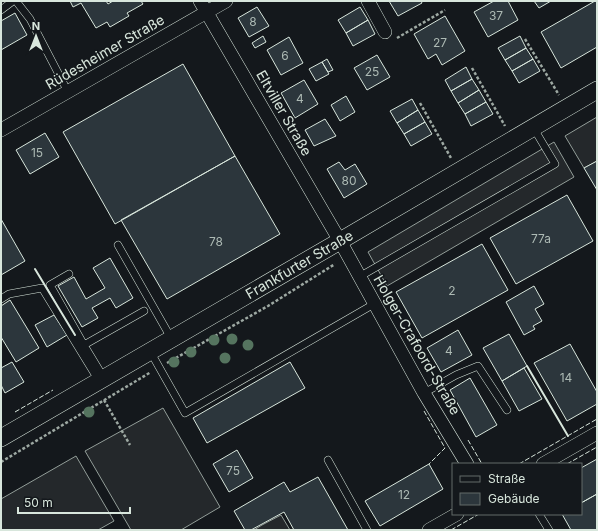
<svg xmlns="http://www.w3.org/2000/svg" width="598" height="531" font-family="Inter,sans-serif">
<style>
.parking{fill:#24282b;stroke:#939e99}
.building{fill:#2c363c;stroke:#d8e6dc}
.lines{fill:none;stroke-linecap:round;stroke-linejoin:round}
.service-casing{stroke:#d8e6dc;stroke-width:8}
.minor-casing{stroke:#d8e6dc;stroke-width:14}
.tertiary-casing{stroke:#d8e6dc;stroke-width:18}
.path{stroke:#9da8a2;stroke-width:2.5;stroke-dasharray:3 2;stroke-linecap:butt}
.service{stroke:#14181c;stroke-width:7}
.minor{stroke:#14181c;stroke-width:13}
.tertiary{stroke:#14181c;stroke-width:17}
.fence{stroke:#d8e6dc;stroke-width:1;stroke-dasharray:5 2;stroke-linecap:butt}
.wall{stroke:#d8e6dc;stroke-width:2}
.tree{fill:#55745f}
.labels{text-anchor:middle;stroke-width:3;stroke-linejoin:round;paint-order:stroke}
.number-label{font-size:12px;fill:#adbab4}
.street-label{font-size:14px;fill:#d8e6dc;stroke:#14181c}
</style>
<rect width="100%" height="100%" fill="#14181c"/>
<path class="parking" d="M597,117V161L584,168L565,136Z
M554,142L574,177L387,286L368,252Z
M163,408L220,507L181,530H131L85,451Z
M76,456L114,521L98,530H1V499Z
M281,515L290,530H254L262,525Z"/>
<path class="building" d="M70,1H106L108,4L113,1H141L143,4L127,13L129,16L110,27L107,22L96,28L81,3L73,7Z
M389,1H421L422,3L398,16Z
M494,1H508L518,20L488,37L474,12Z
M534,1H551L539,8Z
M595,1H597V47L561,68L541,32Z
M257,7L269,26L249,37L238,18Z
M360,7L368,20L346,33L338,20Z
M15,13L27,35L1,50V21Z
M445,16L465,51L442,65L436,54L428,59L414,34Z
M368,20L375,34L353,46L346,33Z
M263,36L266,42L255,48L252,43Z
M520,36L526,48L505,60L498,48Z
M289,37L303,63L281,75L267,50Z
M526,48L533,59L512,71L505,60Z
M377,55L390,77L367,90L354,68Z
M327,59L333,70L328,72L322,62Z
M533,59L540,71L519,83L512,71Z
M322,62L329,74L316,81L309,69Z
M183,64L235,156L115,224L63,132Z
M466,67L472,79L451,91L445,80Z
M472,79L479,90L458,103L451,91Z
M304,80L318,104L295,118L281,93Z
M479,90L486,102L465,114L458,103Z
M346,96L355,112L340,121L331,105Z
M412,99L418,110L397,123L390,111Z
M486,102L493,114L471,126L465,114Z
M418,110L425,122L404,134L397,123Z
M325,119L336,136L314,146L305,130Z
M425,122L432,134L411,146L404,134Z
M45,133L59,157L30,174L16,150Z
M235,156L280,234L167,299L121,220Z
M597,161V190L584,168Z
M339,162L345,170L355,164L367,184L344,198L327,169Z
M567,195L593,241L516,284L490,238Z
M1,219L25,261L1,275Z
M482,244L508,290L422,338L396,292Z
M110,258L133,298L116,308L110,298L92,308L98,318L82,327L58,286L74,277L86,299L105,288L93,268Z
M534,286L544,304L535,309L542,321L533,326L535,329L524,335L506,302Z
M10,300L39,348L16,362L1,337V306Z
M54,315L67,335L47,347L35,325Z
M458,330L472,355L441,372L427,348Z
M509,334L527,366L502,381L483,348Z
M570,344L597,392V404L567,421L534,363Z
M12,362L24,382L5,393L1,385V368Z
M290,362L305,388L207,443L193,418Z
M524,368L542,399L519,411L502,381Z
M470,378L497,425L476,437L450,390Z
M237,450L253,478L229,492L213,464Z
M597,459V494L581,503V468Z
M429,464L443,489L380,526L365,501Z
M318,477L348,530H294L284,512L251,530H245L234,511L284,482L290,492Z
M597,494V530H571L562,514H581V503Z"/>
<g class="lines">
<defs>
<path id="service" d="M16,1L30,19L68,92
M1,10L13,1
M118,245L171,338
M69,274L50,285L84,345
M359,277L555,164L533,127
M1,299L9,294L42,288L99,381
M150,351L185,413L374,304
M104,378L84,345L144,311
M424,393L456,375L478,366L507,410
M328,460L367,530
M539,514L549,530"/>
<path id="minor" d="M200,1L340,241L424,393L467,464
M368,1L385,32
M1,130L226,1
M543,464L597,433
M429,530L457,514"/>
<g id="tertiary">
<path id="s1" d="M1,438L340,241L597,90"/>
</g>
</defs>
<use href="#service" class="service-casing"/>
<use href="#minor" class="minor-casing"/>
<use href="#tertiary" class="tertiary-casing"/>
<path class="path" d="M397,38L445,10
M525,39L559,95
M472,68L505,126
M420,103L451,158
M167,363L268,306L335,264
M104,400L130,445
M1,462L151,372"/>
<use href="#service" class="service"/>
<use href="#minor" class="minor"/>
<use href="#tertiary" class="tertiary"/>
<path class="fence" d="M424,411L445,448L429,464
M15,412L53,390
M468,440L482,464
M519,464L597,419
M567,464L597,447
M451,530L479,514"/>
<path class="wall" d="M35,269L75,335
M527,366L568,436"/>
</g>
<g class="tree">
<circle cx="232" cy="339" r="5.5"/>
<circle cx="214" cy="340" r="5.5"/>
<circle cx="248" cy="345" r="5.5"/>
<circle cx="191" cy="352" r="5.5"/>
<circle cx="225" cy="358" r="5.5"/>
<circle cx="174" cy="362" r="5.5"/>
<circle cx="89" cy="412" r="5.5"/>
</g>
<g class="labels">
<g class="number-label">
<text x="496" y="20">37</text>
<text x="253" y="26">8</text>
<text x="440" y="47">27</text>
<text x="285" y="60">6</text>
<text x="372" y="76">25</text>
<text x="300" y="103">4</text>
<text x="37" y="157">15</text>
<text x="349" y="185">80</text>
<text x="541" y="243">77a</text>
<text x="216" y="246">78</text>
<text x="452" y="295">2</text>
<text x="449" y="355">4</text>
<text x="566" y="382">14</text>
<text x="233" y="475">75</text>
<text x="404" y="499">12</text>
</g>
<g class="street-label">
<text transform="translate(105 52) rotate(-30)" y="5">Rüdesheimer Straße</text>
<text transform="translate(284 113) rotate(60)" y="5">Eltviller Straße</text>
<text dy="5" stroke="none"><textPath href="#s1" startOffset="345">Frankfurter Straße</textPath></text>
<text transform="translate(417 345) rotate(60)" y="5">Holger-Crafoord-Straße</text>
</g>
</g>
<rect width="598" height="531" fill="none" stroke="#d8e6dc" stroke-width="4"/>
<rect x="452" y="463" width="130" height="52" fill="#14181c" stroke="#626a69"/>
<rect x="460" y="476" width="20" height="6" fill="#14181c" stroke="#626a69"/>
<text x="488" y="483" font-size="12" fill="#d8e6dc">Straße</text>
<rect x="460" y="493" width="20" height="12" fill="#2c363c" stroke="#626a69"/>
<text x="488" y="503" font-size="12" fill="#d8e6dc">Gebäude</text>
<g transform="translate(36 36)" stroke="#14181c" stroke-width="3" paint-order="stroke">
<path d="M0-3L7 15L0 10L-7 15Z" fill="#d8e6dc"/>
<text y="-6" font-size="11" font-weight="bold" text-anchor="middle" fill="#d8e6dc">N</text>
</g>
<path d="M18 507v6h112v-6" fill="none" stroke="#d8e6dc" stroke-width="2"/>
<text x="24" y="507" font-size="12" fill="#d8e6dc" stroke="#14181c" stroke-width="3" paint-order="stroke">50 m</text>
</svg>
